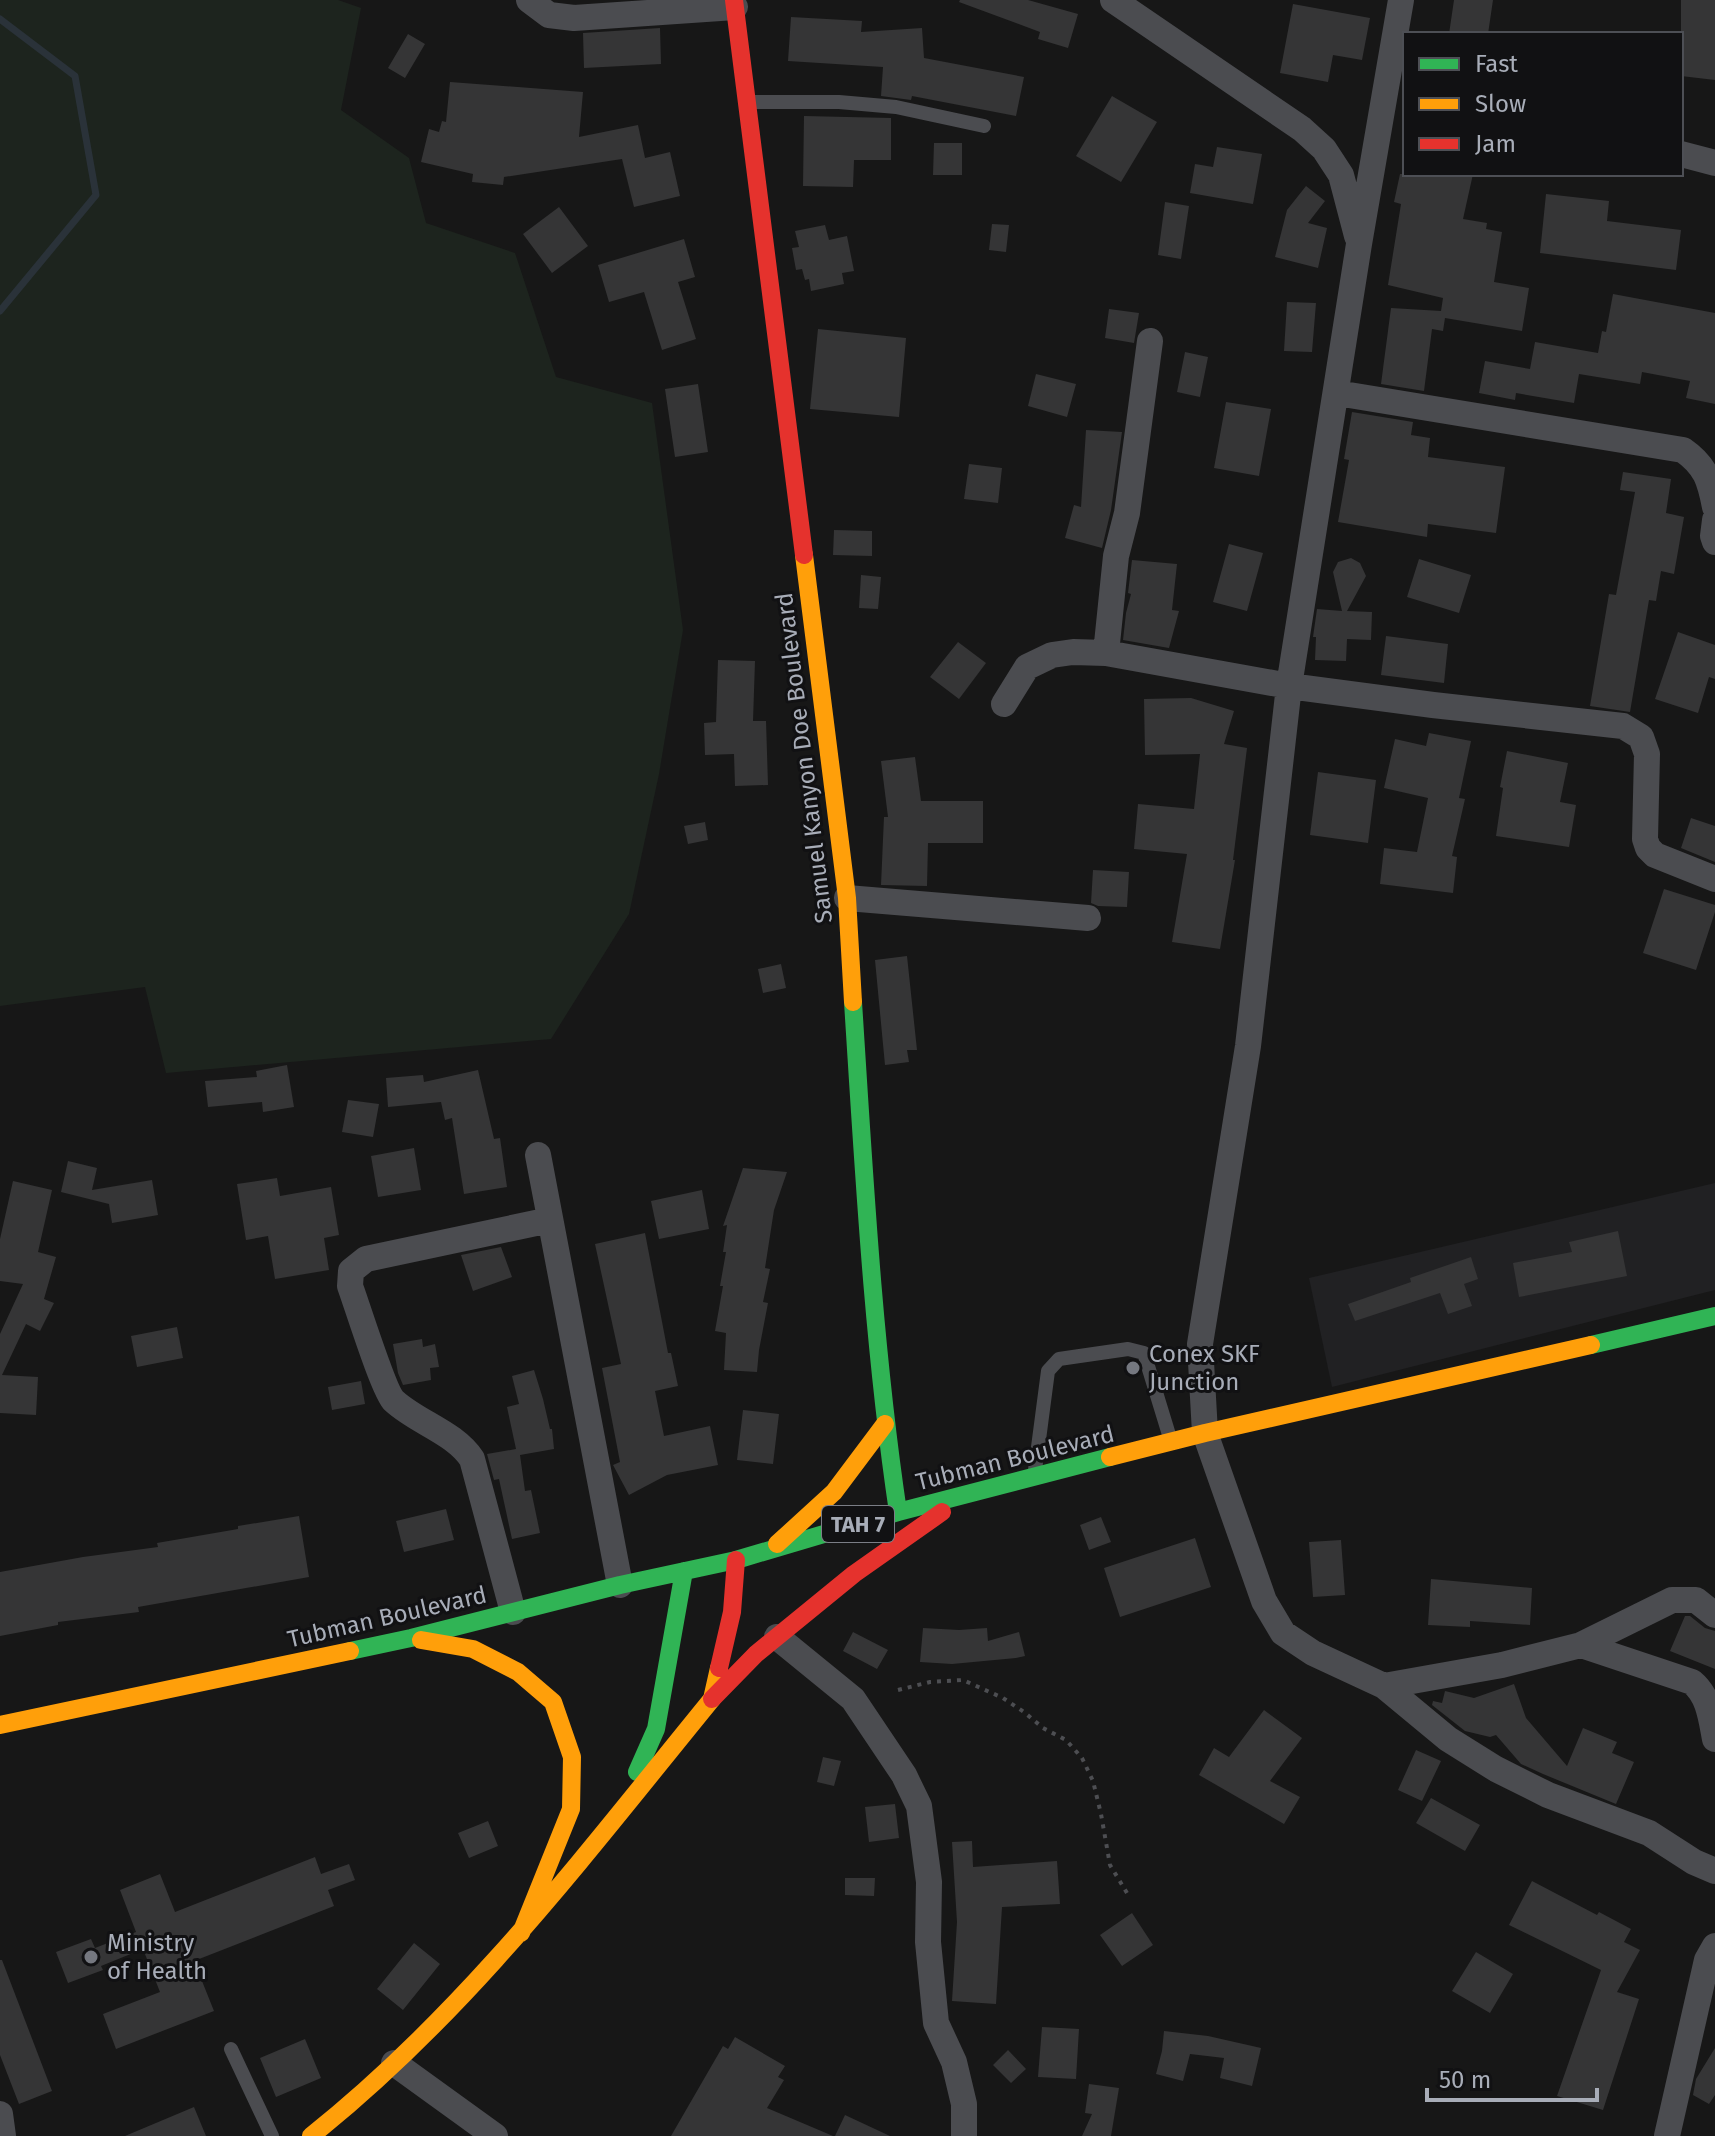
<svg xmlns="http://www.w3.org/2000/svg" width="1715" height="2136" font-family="'Fira Sans',sans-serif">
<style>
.built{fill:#212123}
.green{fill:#1d241e}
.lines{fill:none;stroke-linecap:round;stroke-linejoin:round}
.stream{stroke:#2a3239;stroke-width:7}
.building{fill:#353536}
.path{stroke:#4d4e52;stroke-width:4;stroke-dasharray:4 6;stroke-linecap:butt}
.lane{stroke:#4b4c50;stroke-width:14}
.street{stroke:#4b4c50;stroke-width:26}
.fast{stroke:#30b455;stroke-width:18}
.slow{stroke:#ff9f0a;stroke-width:18}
.jam{stroke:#e5322d;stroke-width:18}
.poi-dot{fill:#757880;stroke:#111113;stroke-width:3}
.labels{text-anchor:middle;stroke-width:6;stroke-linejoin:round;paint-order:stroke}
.shield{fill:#111113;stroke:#7b7e86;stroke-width:2}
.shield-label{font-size:22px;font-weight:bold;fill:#a8adb8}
.street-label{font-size:24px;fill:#a8adb8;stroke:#111113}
.poi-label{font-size:24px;fill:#a8adb8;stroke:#111113;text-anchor:start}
</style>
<rect width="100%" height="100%" fill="#171717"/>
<path class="built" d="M1715,1183V1290L1332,1387L1309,1278Z"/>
<path class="green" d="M0,0H338L361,8L341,110L409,158L426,223L515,253L556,377L652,403L683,630L659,774L629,914L551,1039L166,1073L145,987L0,1006Z"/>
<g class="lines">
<path class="stream" d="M0,19L75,76L96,195L0,311"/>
</g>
<path class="building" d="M960,0H1028L1078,14L1068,48L1038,39L1040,32L959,2Z
M1454,0H1493L1488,34H1449Z
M1681,0H1715V80L1681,76Z
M1293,4L1370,18L1362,60L1333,55L1328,82L1280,73Z
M791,17L862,21L861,32L922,28L924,58L1024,77L1016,116L912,96L911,100L881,96L883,67L788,61Z
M660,28L661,64L584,68L583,33Z
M408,34L425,44L405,78L388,68Z
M450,82L583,92L579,137L638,125L645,158L670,152L680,196L634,207L622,159L504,177L503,185L472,182L473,174L421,162L429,129L439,132L442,121L446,122Z
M1112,96L1157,122L1121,182L1076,156Z
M804,116L891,118V160H854L853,187L803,186Z
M934,143H962V175H933Z
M1217,147L1262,154L1253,204L1190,193L1195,164L1213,167Z
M1400,174H1473L1463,219L1487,223L1486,229L1502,232L1494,282L1529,288L1522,331L1445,318L1443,331L1432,329L1424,391L1381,384L1391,308L1441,311L1443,298L1388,285L1401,204L1394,202Z
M1306,186L1325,201L1308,223L1327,228L1318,268L1275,257L1287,210Z
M1546,194L1609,201L1607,221L1681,230L1676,270L1540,253Z
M1165,202L1189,206L1181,259L1158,255Z
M559,207L588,246L552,273L523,234Z
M992,224L1009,225L1006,252L989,250Z
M825,225L829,240L847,236L854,271L842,273L844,284L811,291L809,279L805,280L802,269L796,270L792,248L799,247L795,231Z
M684,239L695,277L678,282L696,339L662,350L644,292L609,302L598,265Z
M1613,294L1715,313V404L1686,398L1690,381L1642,372L1640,384L1579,374L1574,403L1516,393L1515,400L1479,393L1485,361L1530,369L1535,342L1598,353L1602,331L1606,332Z
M1287,302L1316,303L1312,352L1284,351Z
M1109,309L1139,313L1134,343L1105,338Z
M818,329L906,338L899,417L810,409Z
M1185,352L1208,357L1200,397L1177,392Z
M1036,374L1076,384L1067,417L1028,406Z
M698,384L708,452L675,457L665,389Z
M1226,402L1271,409L1259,476L1214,468Z
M1352,412L1413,422L1411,435L1430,438L1428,457L1505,467L1496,533L1428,524L1427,537L1338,522L1349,460L1344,459Z
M1086,430L1122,432L1111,510L1102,548L1065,538L1074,505L1081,507Z
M969,464L1002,468L998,503L964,499Z
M1623,472L1671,479L1666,513L1684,517L1674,574L1661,571L1656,601L1649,600L1630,712L1590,706L1609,594L1616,595L1635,492L1620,490Z
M834,530L872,531V556L833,555Z
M1229,544L1263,553L1247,611L1213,602Z
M1351,558L1360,563L1366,576L1347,611L1372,612L1371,640L1347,639L1346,661L1315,660L1316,637H1313L1317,609L1342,611L1333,572L1338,562Z
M1419,559L1471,575L1459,613L1407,597Z
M1132,560L1177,564L1172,610L1179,611L1169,648L1123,640L1126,613L1131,594L1128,593Z
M861,575L881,577L878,609L859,608Z
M1678,632L1715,645V679L1709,677L1698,713L1655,699Z
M1386,636L1448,644L1444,683L1381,675Z
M958,642L986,663L959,699L930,677Z
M718,660L755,661L753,721H766L768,785L735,786L734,754L705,755L704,723L716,722Z
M1191,698L1234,711L1224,744L1247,748L1233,860H1235L1220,949L1172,942L1187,854L1134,849L1138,804L1194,809L1200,754L1145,755L1144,699Z
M1429,733L1471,741L1459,798L1465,799L1452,856L1457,857L1453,893L1380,884L1384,848L1417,852L1428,798L1384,788L1395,739L1426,746Z
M1507,751L1568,763L1560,802L1576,805L1569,847L1496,836L1503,788L1500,787Z
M915,757L921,801H983V843H928L927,886L881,885L884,817H888L881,761Z
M1318,772L1376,780L1368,843L1310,835Z
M1691,818L1715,826V862L1681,848Z
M705,822L708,840L688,844L684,826Z
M1093,870L1129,872L1127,907L1098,906L1091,903Z
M1664,889L1715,905V912L1696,970L1643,953Z
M907,956L917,1050H907L909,1062L885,1065L875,960Z
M781,964L786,988L763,993L758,969Z
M287,1065L294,1107L263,1112L262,1102L208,1107L205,1081L257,1077L256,1071Z
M478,1070L494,1139L500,1138L507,1187L464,1194L452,1118L445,1120L441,1102L388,1107L386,1078L423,1075L424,1082Z
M348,1100L379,1104L373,1137L342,1132Z
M414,1148L421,1190L378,1197L371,1156Z
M68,1161L97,1168L92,1190L152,1180L158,1215L112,1223L109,1204L61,1192Z
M743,1168L787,1172L774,1210L765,1268L770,1269L763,1302L768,1303L759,1350L757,1372L724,1370L726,1333L715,1331L723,1286H720L726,1252H723L727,1225L723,1226Z
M277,1178L280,1196L331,1187L339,1235L324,1238L329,1270L275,1279L268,1236L246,1240L237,1184Z
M13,1181L52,1190L38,1252L56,1257L44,1299L54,1303L40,1331L26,1324L2,1375L38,1377L36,1415L0,1413V1334L23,1284L0,1281V1239Z
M702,1190L709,1229L659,1239L651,1201Z
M1618,1231L1627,1276L1519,1297L1513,1263L1572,1252L1569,1242Z
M645,1233L668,1353H671L678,1386L655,1391L664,1436L710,1426L718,1465L667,1475L629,1495L613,1465L620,1462L602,1368L621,1364L595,1244Z
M501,1247L512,1277L473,1291L461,1255Z
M1471,1257L1478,1279L1464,1284L1472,1306L1448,1314L1440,1293L1355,1321L1348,1304L1411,1282L1410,1278Z
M177,1327L183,1358L137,1367L131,1336Z
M422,1339L423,1347L435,1344L439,1367L430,1368L431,1380L403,1385L398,1373L393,1344Z
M534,1370L543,1399L550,1429H552L554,1449L520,1455L525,1491L531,1490L540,1533L512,1539L499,1479L494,1480L487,1454L516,1449L507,1407L519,1404L512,1376Z
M361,1381L365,1404L332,1410L328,1387Z
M743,1410L779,1414L773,1464L737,1460Z
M446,1509L454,1540L404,1552L396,1521Z
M299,1516L309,1577L138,1607L139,1612L58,1622V1625L0,1636V1572L83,1557L158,1547L157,1543L238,1529V1526Z
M1101,1517L1111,1542L1089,1550L1080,1525Z
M1195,1538L1211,1587L1120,1617L1104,1568Z
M1341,1540L1345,1595L1313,1597L1309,1542Z
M1431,1579L1532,1588L1530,1625L1470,1621V1627L1428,1625Z
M1685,1616H1690L1705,1628L1715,1631V1669L1670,1651Z
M923,1628L959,1630L987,1628L988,1641L1019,1632L1025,1656L1016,1658L952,1664L920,1662Z
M853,1632L888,1650L877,1669L843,1651Z
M1514,1684L1526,1718L1567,1766L1583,1728L1617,1742L1612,1753L1634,1762L1616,1804L1543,1774L1521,1764L1496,1735L1490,1737L1465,1731L1432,1705L1433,1701L1442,1703L1445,1691L1474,1698Z
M1264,1710L1302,1738L1270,1781L1300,1797L1284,1824L1199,1775L1214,1748L1229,1757Z
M1416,1750L1441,1761L1422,1801L1398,1790Z
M823,1757L841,1761L834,1786L817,1782Z
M1431,1798L1480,1825L1465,1851L1416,1823Z
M895,1804L899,1838L869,1842L865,1807Z
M488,1821L498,1846L469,1858L458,1833Z
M972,1841L973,1867L1057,1861L1060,1904L1002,1907L996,2004L952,2001L957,1922L952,1842Z
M315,1857L321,1874L349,1864L355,1880L328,1890L334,1906L194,1961L214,2011L116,2049L103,2014L160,1992L143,1949L101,1966L103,1970L68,1983L56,1952L91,1939L95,1948L136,1932L120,1890L160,1874L175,1912Z
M845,1878H875L874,1896L845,1895Z
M1532,1881L1597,1915L1599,1912L1631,1929L1624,1942L1640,1950L1617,1992L1639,1999L1603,2110L1557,2096L1601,1970L1509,1925Z
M1132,1913L1153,1945L1122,1966L1100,1935Z
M414,1943L440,1964L403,2010L377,1989Z
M1476,1952L1513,1974L1490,2013L1452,1991Z
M0,1960H2L52,2091L19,2104L0,2055Z
M1042,2027L1079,2029L1076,2079L1038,2077Z
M1164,2031L1208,2036L1261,2048L1252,2086L1220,2078L1224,2058L1190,2054L1183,2081L1156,2074L1162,2051Z
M735,2037L785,2066L778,2077L784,2080L767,2108L833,2136H671L723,2046L728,2049Z
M305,2039L321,2078L276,2097L260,2058Z
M1715,2048V2095L1709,2104L1693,2095L1696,2079Z
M1008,2050L1026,2069L1011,2083L993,2065Z
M1089,2084L1119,2088L1111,2136H1082L1092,2114L1085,2113Z
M194,2107L206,2136H125Z
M845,2115L890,2136H835Z"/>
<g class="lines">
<path class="path" d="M898,1690L930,1682L963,1680L1003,1698L1024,1712L1043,1728L1066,1740L1082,1758L1093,1781L1101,1814L1110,1865L1130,1898"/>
<path class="lane" d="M747,102H839L896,107L984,126
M1035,1470L1048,1371L1059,1359L1128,1349L1144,1353L1170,1438
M231,2049L272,2136"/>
<path class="street" d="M529,0L549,15L574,18L735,7
M1113,0L1302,129L1324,149L1341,175L1357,236
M1401,0L1359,244L1289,686L1248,1046L1200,1344L1205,1433L1264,1601L1283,1633L1313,1653L1384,1686L1502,1665L1581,1645L1672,1600H1696L1715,1615
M1681,154L1715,163
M1337,393L1683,450C1706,466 1710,481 1715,507
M1715,520L1713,536L1715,542
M1106,653L1116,556L1127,513L1150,341
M1004,704L1027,667L1052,655L1073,652L1106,653L1289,686L1433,705L1623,726L1641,737L1647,754L1645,839L1648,848L1655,855L1715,879
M847,898L1088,918
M538,1155L620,1585
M513,1612L472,1459C454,1432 418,1423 394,1401C384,1392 357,1305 350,1286L351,1271L366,1259L550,1220
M777,1637L853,1699L904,1775L919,1806L929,1882L928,1942L936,2023L954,2062L964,2104V2136
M1581,1645L1692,1682C1709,1696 1711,1718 1715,1739
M1384,1686L1448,1739L1496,1769L1548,1795L1649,1833L1694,1862L1715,1871
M394,2063L495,2136
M0,2114L3,2136
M1667,2136L1707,1960L1715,1946"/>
<path class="fast" d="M853,1002C864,1173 873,1343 898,1512
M1591,1345L1715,1316
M350,1651L411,1638L620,1585L736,1560L898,1512L1110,1457
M637,1772L656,1729L684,1571"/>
<path class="slow" d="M804,555L847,898L853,1002
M1110,1457L1205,1433L1591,1345
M777,1544L834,1492L885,1424
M421,1640L473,1649L518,1672L553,1702L572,1757L571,1809L521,1933
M0,1725L350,1651
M311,2136C467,2012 587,1852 712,1699L719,1668"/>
<path class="jam" d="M734,0L804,555
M719,1668L732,1612L736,1560
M712,1699L756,1654L854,1574L942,1512"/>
</g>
<g class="poi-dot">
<circle cx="1133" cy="1368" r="8"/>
<circle cx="91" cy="1957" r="8"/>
</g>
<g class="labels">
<rect class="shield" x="822" y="1506" width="72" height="36" rx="6"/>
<g class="shield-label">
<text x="858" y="1532">TAH 7</text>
</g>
<g class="street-label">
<text transform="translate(804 758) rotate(-97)" y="8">Samuel Kanyon Doe Boulevard</text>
<text transform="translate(1015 1458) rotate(-14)" y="8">Tubman Boulevard</text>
<text transform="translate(387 1617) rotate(-13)" y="8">Tubman Boulevard</text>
</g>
<g class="poi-label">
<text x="1149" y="1362">Conex SKF<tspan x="1149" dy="28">Junction</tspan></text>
<text x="107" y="1951">Ministry<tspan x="107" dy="28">of Health</tspan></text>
</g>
</g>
<rect x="1403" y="32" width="280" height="144" fill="#111113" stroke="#4d4f55" stroke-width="2"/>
<rect x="1419" y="58" width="40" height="12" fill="#30b455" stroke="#4d4f55" stroke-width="2"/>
<text x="1475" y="72" font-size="24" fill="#a8adb8">Fast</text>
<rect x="1419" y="98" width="40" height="12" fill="#ff9f0a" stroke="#4d4f55" stroke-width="2"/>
<text x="1475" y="112" font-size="24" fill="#a8adb8">Slow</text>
<rect x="1419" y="138" width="40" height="12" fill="#e5322d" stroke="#4d4f55" stroke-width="2"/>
<text x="1475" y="152" font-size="24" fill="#a8adb8">Jam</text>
<path d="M1427 2088v12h170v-12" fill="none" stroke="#a8adb8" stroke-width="4"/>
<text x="1439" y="2088" font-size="24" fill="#a8adb8" stroke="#111113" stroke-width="6" paint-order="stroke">50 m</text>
</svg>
